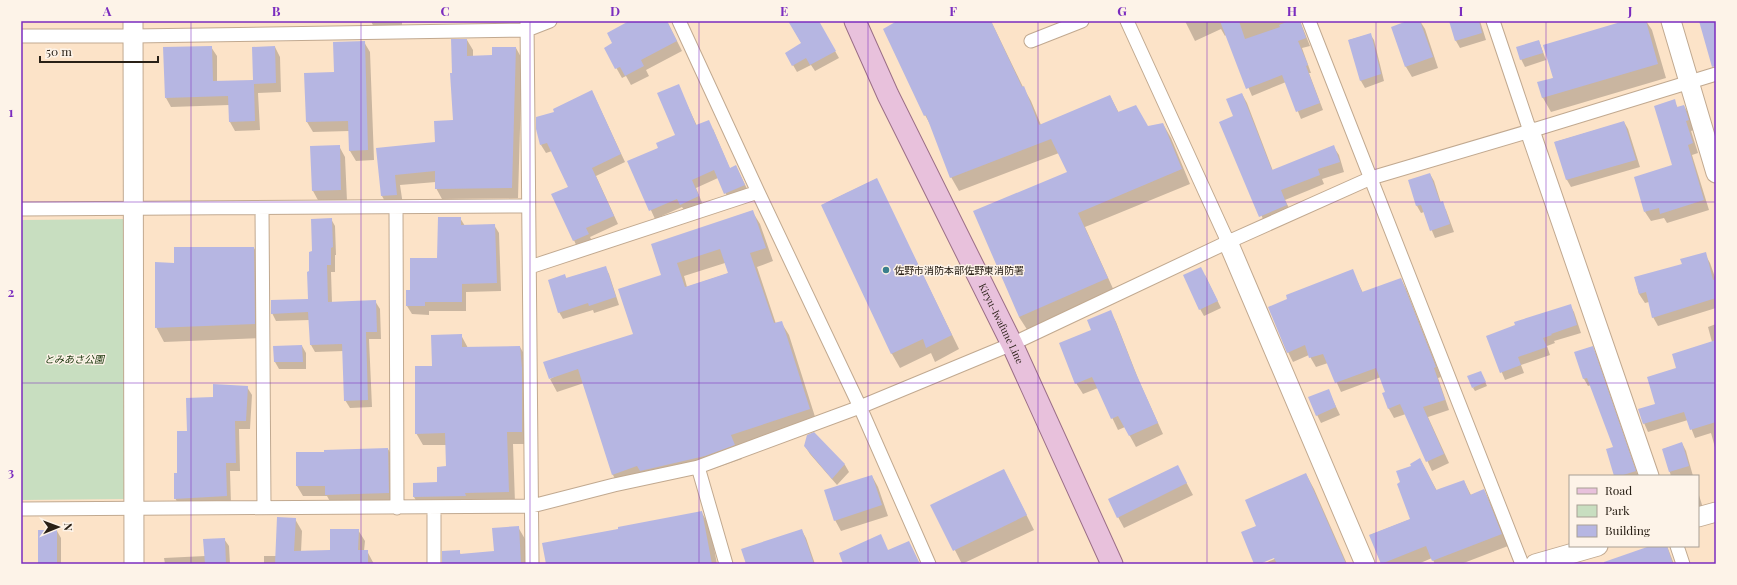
<svg xmlns="http://www.w3.org/2000/svg" width="1737" height="585" font-family="'Playfair Display','Noto Sans JP',serif">
<style>
.green{fill:#c8dec0}
.shadow{fill:#0003;fill-rule:evenodd}
.building{fill:#b6b6e2;fill-rule:evenodd}
.lines{fill:none;stroke-linecap:round;stroke-linejoin:round}
.street-casing{stroke:#c1a990;stroke-width:15}
.secondary-casing{stroke:#c1a990;stroke-width:21}
.primary-casing{stroke:#9b6e87;stroke-width:23}
.street{stroke:#fff;stroke-width:13}
.secondary{stroke:#fff;stroke-width:19}
.primary{stroke:#e8c1dc;stroke-width:21}
.grid{fill:none;stroke:#7b2cbf;stroke-width:1;stroke-opacity:0.55}
.poi-dot{fill:#3a7f8d;stroke:#fdf3e8;stroke-width:1.5}
.labels{text-anchor:middle;stroke-width:3;stroke-linejoin:round;paint-order:stroke}
.poi-label{font-size:10px;fill:#292016;stroke:#fdf3e8;text-anchor:start}
.street-label{font-size:10px;fill:#292016;stroke:#fdf3e8}
.park-label{font-size:10px;font-style:italic;fill:#163208;stroke:#fdf3e8}
.neatline{fill:none;stroke:#7b2cbf;stroke-width:1.5}
.grid-label{font-size:13px;text-anchor:middle;font-weight:bold;fill:#7b2cbf}
</style>
<rect width="100%" height="100%" fill="#fce3c8"/>
<path class="green" d="M128,219L127,499L21,500V220Z"/>
<path class="shadow" d="M371,21H402V32H376Z
M631,21H667L682,51L646,70L649,76L631,85L626,76L622,78L605,48L614,44Z
M789,21H818L839,58L815,71L811,65L797,72L786,53L802,44Z
M899,21H991L1023,87L1031,101L1041,125L1110,96L1119,113L1147,127L1163,124L1171,138L1190,184L1085,227L1115,293L1028,331L1019,317L1068,172L1059,153L959,191L951,177L931,126L925,115Z
M1185,21H1300L1310,46L1302,48L1311,73H1309L1323,110L1301,119L1286,82L1252,96L1226,35L1225,36L1221,29L1195,41Z
M1410,21H1420L1425,29L1438,68L1412,77L1406,67Z
M1450,21H1480L1486,40L1460,48L1456,41Z
M1627,21H1646L1652,30L1666,78L1551,112L1543,98L1539,83L1554,78Z
M1370,34L1374,40L1384,81L1365,88L1361,81L1349,40Z
M467,40L473,50V57L493,56L516,48L522,59L518,198L442,199L436,188V182L400,185L403,205L388,207L382,196L377,149L436,143L454,121L453,74Z
M1539,41L1546,60L1525,67L1521,59Z
M364,42L370,52L374,160L356,161L350,151L349,131L313,132L307,122L335,73Z
M211,47L217,56V82L254,81L275,47L280,57L281,92L258,93L260,130L235,131L230,122L229,105L171,107L166,98Z
M678,85L697,126L713,129L730,169L736,166L749,193L730,202L718,178L696,188L703,205L686,213L682,207L655,219L629,162L659,148L677,135Z
M592,91L625,162L596,176L618,224L590,237L593,243L578,249L553,194L569,187L552,151L546,153L541,145L556,112Z
M1242,94L1247,103L1273,171L1333,146L1339,155L1344,172L1322,179L1324,184L1285,200L1292,214L1266,226L1221,122L1235,117Z
M1674,101L1678,108L1684,106L1690,116L1694,130L1691,131L1698,153L1692,155L1709,210L1667,223L1664,218L1651,221L1645,212L1673,166Z
M1624,122L1628,129L1640,167L1571,187L1567,180L1555,142Z
M339,146L345,157L347,201L319,202L313,191L311,147Z
M1430,174L1434,181L1441,203L1446,210L1454,232L1435,238L1424,212L1421,213L1417,206L1409,181Z
M876,179L959,349L935,362L931,353L900,368L892,354L822,205Z
M752,211L760,224L773,261L757,267L776,324L781,322L789,335L817,423L738,448L742,459L713,469L649,484L646,479L620,488L613,475L584,383L557,392L550,379L634,335L662,276L653,245ZM725,263L729,273L687,287L684,276Z
M460,218L465,226L494,225L499,233L501,291L466,292V311H429V315L412,314L407,306L411,291L438,259Z
M331,219L335,226L336,255H335V272H331L332,303L375,301L380,309L381,339H369L372,407L350,408L345,400L344,351L315,352L311,345L310,320L276,321L272,313L309,300L313,252Z
M254,248L262,262V338L164,342L156,327L175,264Z
M1705,254L1710,263L1716,280V308L1658,326L1653,317L1649,302L1645,303L1639,294L1635,278L1683,265Z
M605,267L609,274L619,305L594,313L593,310L563,319L559,312L565,276L567,279Z
M1352,270L1363,293L1401,279L1406,289L1441,377L1438,378L1449,410L1428,417L1449,463L1432,471L1406,414L1394,418L1389,409L1386,393L1381,377L1341,392L1328,363L1316,367L1309,355L1293,362L1288,352Z
M1205,275L1221,308L1204,316L1200,309Z
M1570,305L1574,312L1581,333L1554,341L1555,343L1547,346L1550,355L1521,365L1524,373L1505,380L1487,337Z
M1110,311L1116,322L1139,381L1163,434L1136,447L1125,427L1118,430L1098,388L1083,394L1076,383L1092,330Z
M1716,324V451L1711,433L1695,438L1688,420L1648,432L1644,423L1677,369L1712,342L1708,327Z
M461,335L468,348L520,347L527,359L528,444H513L515,503L421,509L414,497V484L438,483L447,467L446,445H423L416,433L433,367Z
M302,346L306,353V369H279L275,362L274,347Z
M1592,347L1596,354L1638,476H1615L1614,447L1591,385L1588,386L1584,379L1575,353Z
M1482,375L1487,386L1475,391L1473,388Z
M247,387L252,395L250,429H239L240,471H230L231,504L180,507L175,498L178,474L188,432L213,398Z
M1328,390L1340,415L1321,423L1317,415Z
M814,434L845,465L849,472L837,485L810,454L805,446Z
M1682,443L1686,451L1693,476H1671L1663,449Z
M388,449L394,459V503L332,505L327,496H303L297,486L325,453Z
M1420,459L1437,491L1464,481L1471,495L1484,490L1490,502L1508,546L1461,564H1435L1432,558L1418,564H1382L1370,535L1411,519L1402,483L1412,466Z
M1178,467L1193,495L1124,528L1118,517Z
M1004,470L1034,530L962,564L932,505Z
M1306,474L1314,489L1347,564H1263L1279,557V555L1255,564L1258,526Z
M872,476L878,487L888,516L841,531L835,520Z
M1698,492L1703,508L1698,510Z
M702,513L710,527L717,564H547Z
M295,519L302,531L301,552L331,551L358,530L365,541L364,551H367L374,564H264V556H276Z
M518,527L525,539L526,564H443V552L459,551L461,555L495,552Z
M57,531L61,538V564H39Z
M802,531L806,538L815,564H747Z
M224,539L229,546L230,564H165L164,558L205,556Z
M1653,546H1667L1674,564H1620Z"/>
<path class="building" d="M629,21H667L677,41L641,60L644,66L625,76L620,67L615,69L604,48L612,43L607,33Z
M788,21H819L836,51L810,65L806,58L792,66L785,53L801,43Z
M897,21H991L1022,87L1024,86L1039,125L1110,95L1118,112L1136,105L1148,126L1163,123L1182,169L1078,213L1108,278L1019,317L973,211L1067,172L1051,139L950,178L926,115L924,116L883,29Z
M1220,21H1239L1245,39L1280,27L1279,25L1289,21H1300L1306,38L1298,41L1308,65L1306,66L1320,103L1296,112L1282,75L1246,89Z
M1407,21H1420L1433,57L1405,67L1391,27Z
M1449,21H1479L1482,33L1455,41Z
M1624,21H1646L1658,64L1542,98L1537,82L1553,78L1543,45Z
M1699,21H1716V66L1712,67Z
M1371,33L1381,74L1360,81L1348,40Z
M451,39H467V56L492,55V47H516L512,188L435,189V171L395,175L397,195L381,196L376,148L435,142L434,121L453,120L450,73H452Z
M1539,40L1543,53L1520,60L1516,47Z
M365,41L368,150L349,151L348,121L306,122L304,73L334,72L333,42Z
M212,46L213,81L253,80L252,47L275,46L276,83L254,84L255,121L229,122L228,96L165,98L163,47Z
M679,84L696,125L709,120L730,168L736,165L745,185L724,194L714,170L692,180L699,196L680,205L677,199L649,211L627,161L658,148L656,143L675,135L657,93Z
M592,90L621,154L592,168L614,216L586,228L589,234L573,241L551,194L568,187L547,143L540,145L536,129V117L554,112L553,109Z
M1242,93L1272,170L1334,145L1340,162L1318,169L1320,175L1281,190L1287,205L1259,217L1219,122L1233,116L1226,99Z
M1675,99L1677,107L1684,105L1689,120L1686,121L1693,143L1688,145L1704,200L1660,214L1659,208L1644,212L1634,177L1672,165L1654,106Z
M1624,121L1636,160L1566,180L1554,142Z
M340,145L341,190L312,191L310,146Z
M1430,173L1440,202L1443,201L1450,224L1430,231L1421,205L1416,206L1408,180Z
M877,178L952,335L926,348L923,339L891,354L821,205Z
M753,210L766,248L750,253L774,323L782,321L810,409L731,435L735,445L705,456L640,471L637,466L612,475L578,369L549,379L543,362L633,334L618,289L661,275L651,244ZM720,249L728,273L685,287L677,263Z
M438,217H461V225L495,224L497,283L462,284V302H425V306H406V290H410V258H437Z
M332,218L333,247L331,248V265H327L328,302L376,300L377,332H366L368,400L344,401L342,344L310,345L308,312L271,314V300L308,299L307,272L309,271V252L312,251L311,219Z
M174,247H254L255,324L155,328V262L174,263Z
M1706,252L1713,280L1716,279V298L1652,318L1646,292L1639,294L1634,277L1682,264L1680,259Z
M606,266L616,297L589,306L588,303L558,313L548,280L565,274L566,278Z
M1201,267L1218,301L1199,310L1183,275Z
M1353,269L1362,292L1401,278L1436,367L1434,368L1445,400L1423,407L1444,454L1426,462L1400,404L1388,409L1382,393L1385,392L1376,368L1335,383L1323,354L1309,358L1305,345L1287,353L1268,307L1287,299L1286,295Z
M1571,304L1577,325L1551,334L1552,335L1543,338L1547,347L1518,357L1521,365L1500,373L1486,336L1515,325L1514,322Z
M1111,310L1134,369L1158,423L1129,436L1118,416L1111,419L1092,377L1075,384L1059,343L1091,330L1087,320Z
M462,334V347L520,346L522,368V432H507L509,492L465,493L466,496L413,497V483L437,482V467L446,466L445,433L415,434V366H432L431,335Z
M1716,340V422L1690,430L1684,412L1643,424L1638,409L1655,404L1647,377L1676,368L1672,354Z
M302,345L303,362H274L273,346Z
M1593,346L1636,471L1620,476H1614L1606,449L1613,447L1587,378L1583,379L1574,352Z
M1481,371L1486,382L1472,388L1467,376Z
M213,384L248,386L246,421H235L236,463H226L227,496L174,499V473H177V431H187L186,398L213,397Z
M1329,389L1336,407L1316,416L1308,397Z
M814,432L845,464L832,479L804,446L807,435Z
M1682,442L1689,466L1669,472L1662,449Z
M388,448L389,493L325,495V486H296V452H324V450Z
M1420,458L1436,490L1464,480L1470,495L1484,489L1502,534L1432,561L1426,546L1381,564L1369,535L1410,519L1397,484L1400,482L1396,471L1411,466L1410,464Z
M1178,465L1187,483L1117,518L1108,499Z
M1004,469L1027,515L953,551L930,505Z
M1306,473L1346,564H1277L1274,558L1260,564H1254L1241,532L1256,526L1245,500Z
M872,475L882,505L834,521L824,490Z
M702,511L712,564H546L542,543L618,529V527Z
M277,517L296,518L294,551L330,550V529H359L358,550H368V564H275Z
M519,526L521,563L442,564V551L460,550V554L494,551L492,528Z
M802,529L814,564H746L741,549Z
M38,530H57V564H38Z
M881,534L888,550L909,541L920,564H843L839,553Z
M225,538L226,564H205L203,539Z
M1650,546H1667L1673,564H1604V562Z"/>
<g class="lines">
<defs>
<path id="street" d="M527,21L532,564
M679,21L758,192L860,407L929,564
M1127,21L1228,242
M1309,21L1522,564
M1493,21L1530,131
M21,36H133L527,30L550,21
M1031,41L1082,21
M396,207L397,508
M262,208L264,507
M21,209L528,206
M530,267L758,192
M698,467L726,564
M21,509L532,506L614,485L698,467L860,407L1012,344L1228,242L1371,178L1530,131L1716,74
M1677,546L1683,564
M434,564V507"/>
<path id="secondary" d="M133,21L134,564
M1671,21L1716,173
M1530,131L1649,476
M1228,242L1365,564
M1698,517L1716,512
M1535,564L1598,546"/>
<g id="primary">
<path id="s1" d="M855,21L888,95L1012,344L1112,564"/>
</g>
</defs>
<use href="#street" class="street-casing"/>
<use href="#secondary" class="secondary-casing"/>
<use href="#primary" class="primary-casing"/>
<use href="#street" class="street"/>
<use href="#secondary" class="secondary"/>
<use href="#primary" class="primary"/>
</g>
<path class="grid" d="M191,21V564M361,21V564M530,21V564M699,21V564M868,21V564M1038,21V564M1207,21V564M1376,21V564M1546,21V564M21,202H1716M21,383H1716"/>
<circle class="poi-dot" cx="886" cy="270" r="4"/>
<g class="labels">
<g class="poi-label">
<text x="894" y="274">佐野市消防本部佐野東消防署</text>
</g>
<g class="street-label">
<text dy="4" stroke="none"><textPath href="#s1" startOffset="336">Kiryu-Iwafune Line</textPath></text>
</g>
<g class="park-label">
<text x="74" y="363">とみあさ公園</text>
</g>
</g>
<rect width="1737" height="585" fill="none" stroke="#fdf3e8" stroke-width="44"/>
<rect x="1569" y="475" width="130" height="72" fill="#fdf3e8" stroke="#a89f94"/>
<rect x="1577" y="488" width="20" height="6" fill="#e8c1dc" stroke="#a89f94"/>
<text x="1605" y="495" font-size="12" fill="#292016">Road</text>
<rect x="1577" y="505" width="20" height="12" fill="#c8dec0" stroke="#a89f94"/>
<text x="1605" y="515" font-size="12" fill="#292016">Park</text>
<rect x="1577" y="525" width="20" height="12" fill="#b6b6e2" stroke="#a89f94"/>
<text x="1605" y="535" font-size="12" fill="#292016">Building</text>
<g transform="translate(58 527) rotate(89)" stroke="#fdf3e8" stroke-width="3" paint-order="stroke">
<path d="M0-3L7 15L0 10L-7 15Z" fill="#292016"/>
<text y="-6" font-size="11" font-weight="bold" text-anchor="middle" fill="#292016">N</text>
</g>
<path d="M40 56v6h118v-6" fill="none" stroke="#292016" stroke-width="2"/>
<text x="46" y="56" font-size="12" fill="#292016" stroke="#fdf3e8" stroke-width="3" paint-order="stroke">50 m</text>
<rect x="22" y="22" width="1693" height="541" class="neatline"/>
<g class="grid-label">
<text x="107" y="16">A</text>
<text x="276" y="16">B</text>
<text x="445" y="16">C</text>
<text x="615" y="16">D</text>
<text x="784" y="16">E</text>
<text x="953" y="16">F</text>
<text x="1122" y="16">G</text>
<text x="1292" y="16">H</text>
<text x="1461" y="16">I</text>
<text x="1630" y="16">J</text>
<text x="11" y="117">1</text>
<text x="11" y="297">2</text>
<text x="11" y="477">3</text>
</g>
</svg>
